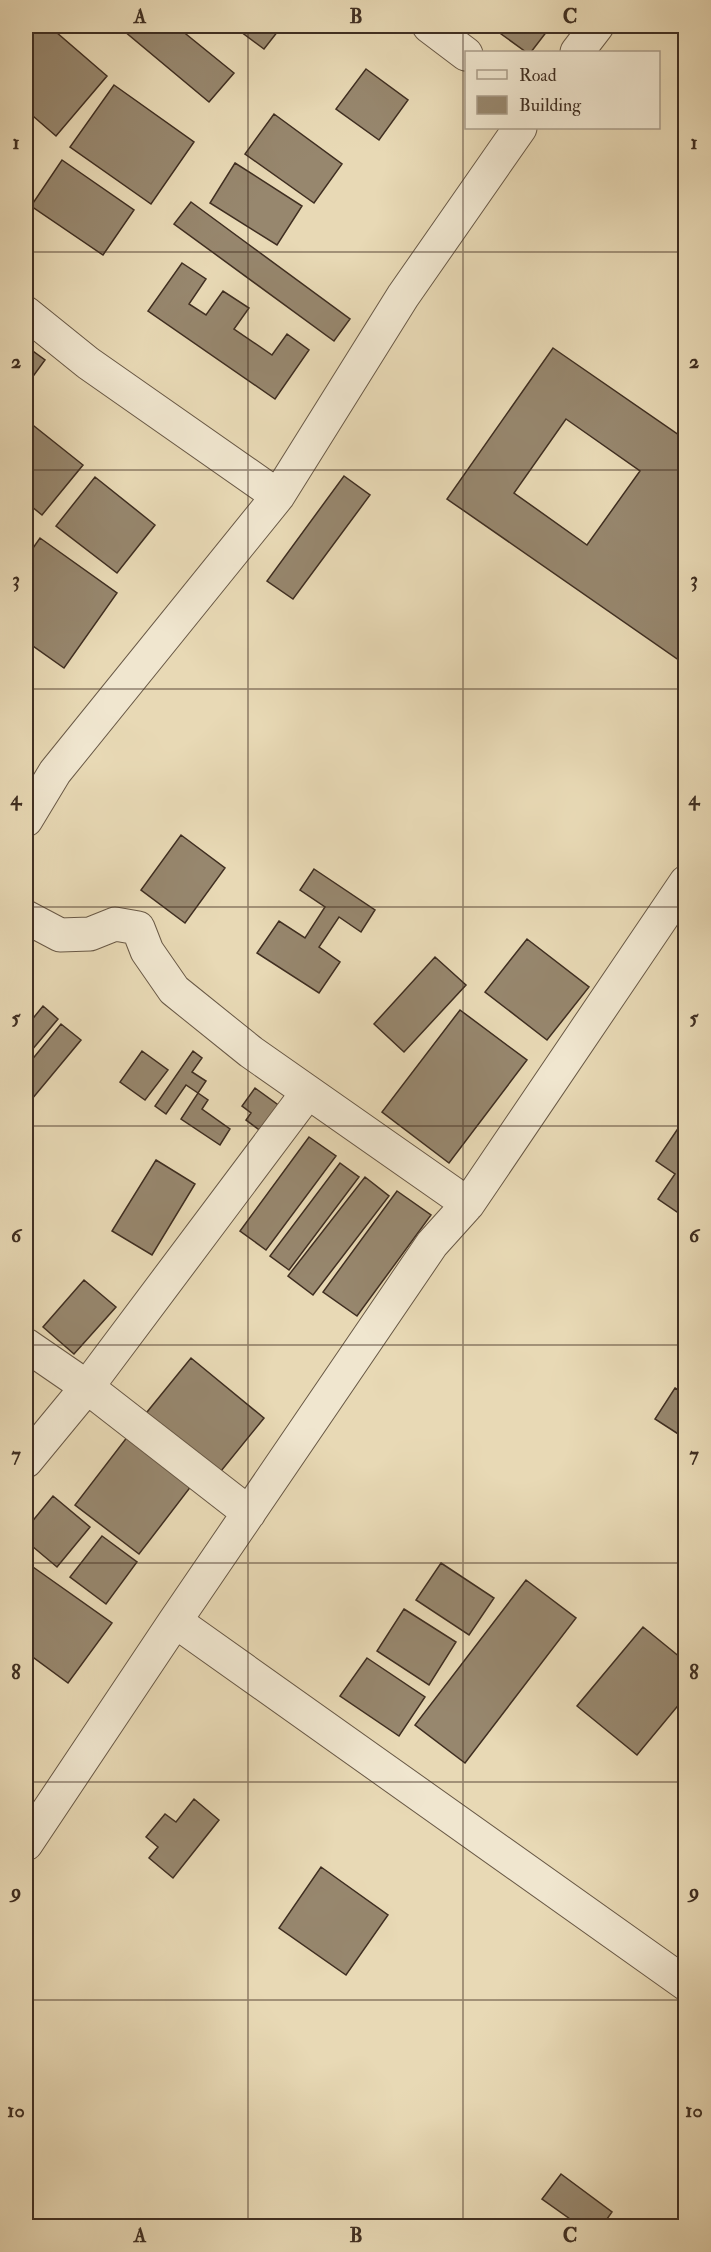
<svg xmlns="http://www.w3.org/2000/svg" width="711" height="2252" font-family="'IM FELL Double Pica',serif">
<style>
.building{fill:#97876e;stroke:#3f2e21;stroke-width:1.5;fill-rule:evenodd}
.lines{fill:none;stroke-linecap:round;stroke-linejoin:round}
.street-casing{stroke:#695946;stroke-width:35}
.street{stroke:#f0e6cf;stroke-width:33}
.grid{fill:none;stroke:#3f2e21;stroke-width:1.5;stroke-opacity:0.55}
.neatline{fill:none;stroke:#3f2e21;stroke-width:2}
.grid-label{font-size:20px;text-anchor:middle;font-weight:bold;fill:#3f2e21}
</style>
<rect width="100%" height="100%" fill="#e8d9b5"/>
<filter id="stains"><feTurbulence type="fractalNoise" baseFrequency=".00333" numOctaves="4"/><feColorMatrix values="0 0 0 0 .2 0 0 0 0 .09 0 0 0 0 .02 0 0 0 .5 -.17"/></filter>
<radialGradient id="worn" r=".72"><stop offset=".6" stop-color="#630" stop-opacity="0"/><stop offset="1" stop-color="#630" stop-opacity=".3"/></radialGradient>
<path class="building" d="M37,26H49L107,76L56,136L26,110V39Z
M118,26H176L234,73L209,102Z
M233,26H282L264,49Z
M490,26H551L531,52H526Z
M366,69L408,100L379,140L336,109Z
M114,85L194,142L151,204L70,147Z
M274,114L342,164L314,203L245,154Z
M62,160L134,210L103,255L31,206Z
M235,163L302,206L277,245L210,203Z
M191,202L350,319L334,341L174,224Z
M182,263L206,279L189,304L206,315L223,291L249,308L234,329L272,355L287,334L309,350L275,399L148,311Z
M26,346L45,360L26,386Z
M553,348L686,440V665L447,499ZM566,419L640,471L587,545L514,493Z
M29,422L83,465L42,515L26,502V427Z
M344,476L370,495L293,599L267,581Z
M95,477L155,525L117,573L56,526Z
M40,538L117,593L64,668L26,641V558Z
M181,835L225,868L185,923L141,890Z
M314,869L375,910L361,932L339,917L319,947L340,962L319,993L257,953L279,921L305,938L325,907L300,890Z
M527,939L589,987L547,1040L485,992Z
M435,957L466,985L404,1052L374,1024Z
M43,1006L58,1019L26,1057V1027Z
M460,1010L527,1060L449,1163L382,1112Z
M61,1024L81,1040L32,1099L26,1094V1067Z
M142,1051L168,1070L145,1100L120,1082Z
M193,1051L202,1058L192,1072L206,1081L198,1093L186,1085L166,1114L155,1106Z
M255,1088L281,1107L262,1132L246,1120L251,1113L242,1106Z
M198,1093L208,1100L202,1109L230,1129L220,1145L181,1119Z
M681,1124L686,1127V1218L658,1199L675,1174L656,1161Z
M309,1137L336,1156L266,1250L240,1231Z
M156,1160L195,1184L152,1255L112,1231Z
M340,1163L359,1177L289,1270L270,1256Z
M365,1177L389,1196L313,1295L288,1276Z
M397,1191L431,1215L357,1316L323,1292Z
M84,1280L116,1307L74,1354L43,1327Z
M191,1358L264,1418L217,1476L143,1417Z
M675,1388L686,1395V1439L655,1419Z
M128,1436L192,1485L139,1554L75,1505Z
M53,1496L90,1527L57,1567L26,1541V1529Z
M102,1536L137,1562L106,1604L70,1577Z
M441,1563L494,1598L469,1635L416,1600Z
M33,1567L112,1623L68,1683L26,1652V1577Z
M526,1580L576,1618L465,1763L415,1725Z
M404,1609L456,1642L429,1685L377,1651Z
M643,1627L686,1662V1696L637,1755L577,1706Z
M367,1658L425,1697L399,1736L340,1696Z
M194,1799L219,1820L173,1878L149,1858L158,1847L146,1837L165,1814L176,1822Z
M321,1867L388,1915L346,1975L279,1928Z
M561,2174L612,2212L602,2226H580L542,2199Z"/>
<g class="lines">
<defs>
<path id="street" d="M429,26L466,54
M577,52L597,26
M26,313L88,363L278,496
M26,820L55,772L278,496L403,296L520,128
M26,917L60,935L90,934L115,924L138,928L147,951L174,990L251,1052L468,1204
M26,1345L87,1387L249,1513
M26,1461L87,1387L308,1092
M175,1621L686,1984
M26,1844L175,1621L432,1244L468,1204L686,882"/>
</defs>
<use href="#street" class="street-casing"/>
<use href="#street" class="street"/>
</g>
<path class="grid" d="M248,26V2226M463,26V2226M26,252H686M26,470H686M26,689H686M26,907H686M26,1126H686M26,1345H686M26,1563H686M26,1782H686M26,2000H686"/>
<rect width="711" height="2252" fill="none" stroke="#e8d9b5" stroke-width="66"/>
<rect x="465" y="51" width="195" height="78" fill="#f0e6cf" stroke="#a99c89" stroke-width="1.5"/>
<rect x="477" y="70" width="30" height="9" fill="#f0e6cf" stroke="#a99c89" stroke-width="1.5"/>
<text x="519" y="81" font-size="18" fill="#3f2e21">Road</text>
<rect x="477" y="96" width="30" height="18" fill="#97876e" stroke="#a99c89" stroke-width="1.5"/>
<text x="519" y="111" font-size="18" fill="#3f2e21">Building</text>
<rect x="33" y="33" width="645" height="2186" class="neatline"/>
<g class="grid-label">
<text x="140" y="23">A</text>
<text x="356" y="23">B</text>
<text x="570" y="23">C</text>
<text x="16" y="149">1</text>
<text x="694" y="149">1</text>
<text x="16" y="368">2</text>
<text x="694" y="368">2</text>
<text x="16" y="586">3</text>
<text x="694" y="586">3</text>
<text x="16" y="805">4</text>
<text x="694" y="805">4</text>
<text x="16" y="1024">5</text>
<text x="694" y="1024">5</text>
<text x="16" y="1242">6</text>
<text x="694" y="1242">6</text>
<text x="16" y="1461">7</text>
<text x="694" y="1461">7</text>
<text x="16" y="1679">8</text>
<text x="694" y="1679">8</text>
<text x="16" y="1898">9</text>
<text x="694" y="1898">9</text>
<text x="16" y="2117">10</text>
<text x="694" y="2117">10</text>
<text x="140" y="2242">A</text>
<text x="356" y="2242">B</text>
<text x="570" y="2242">C</text>
</g>
<rect width="100%" height="100%" filter="url(#stains)"/>
<rect width="100%" height="100%" fill="url(#worn)"/>
</svg>
